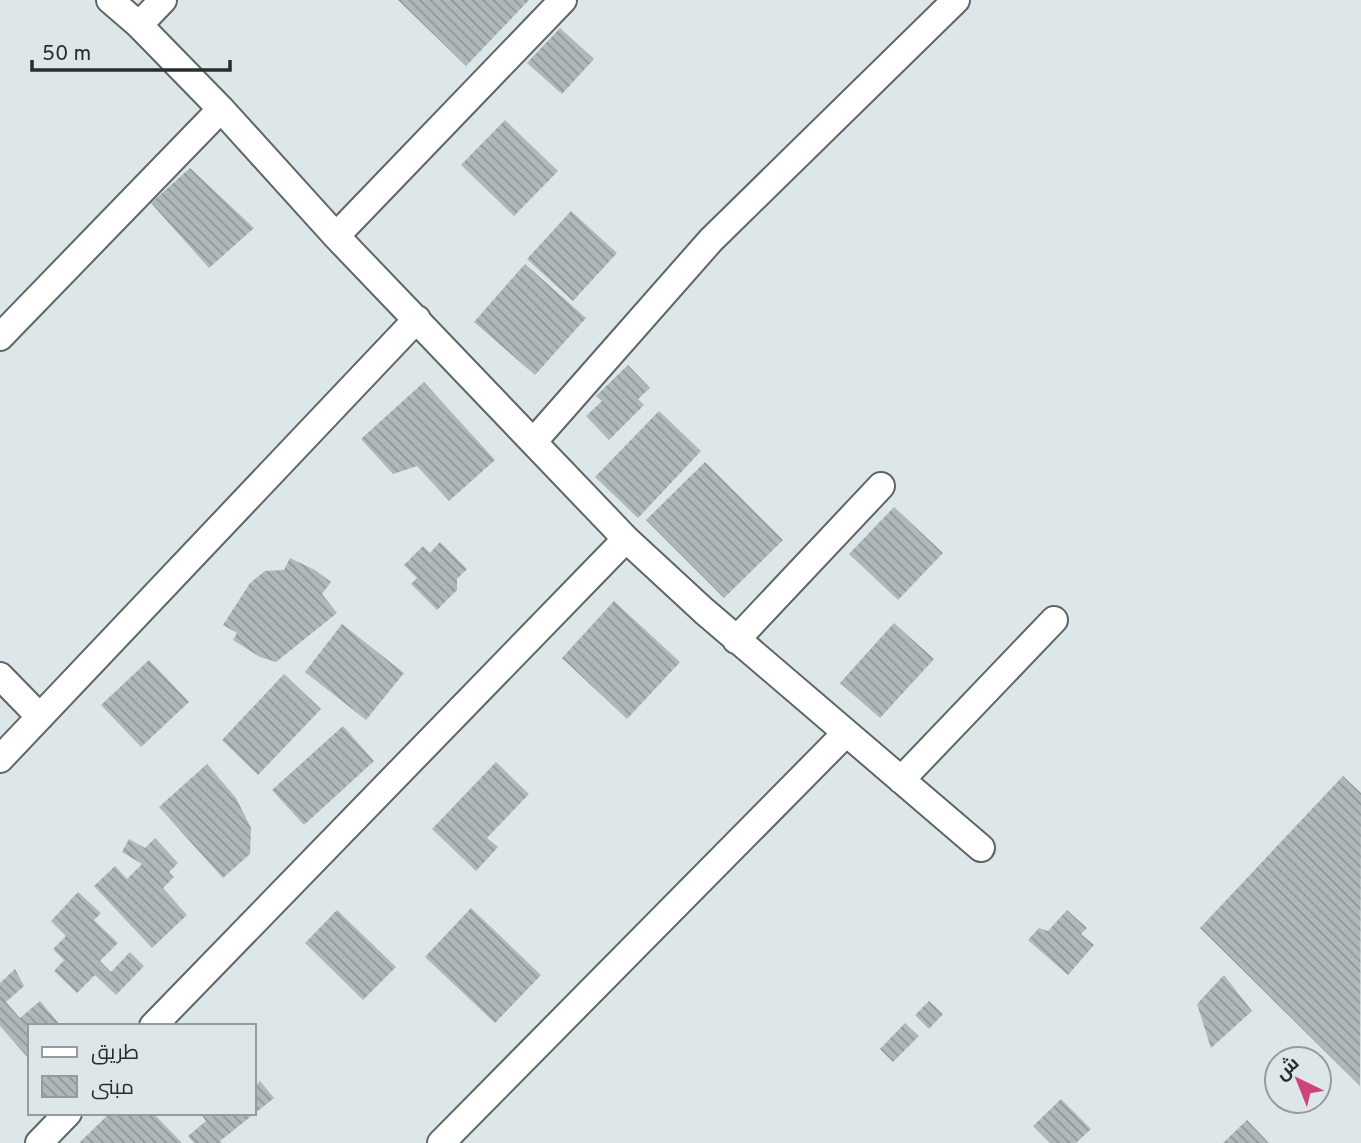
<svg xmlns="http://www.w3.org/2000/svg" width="1361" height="1143" font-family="Overpass,Cairo,sans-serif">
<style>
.building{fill:url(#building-back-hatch)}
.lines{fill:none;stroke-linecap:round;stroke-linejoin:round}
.minor-casing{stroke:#5d6567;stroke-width:30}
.minor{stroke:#fff;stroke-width:26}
</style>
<defs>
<pattern id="building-back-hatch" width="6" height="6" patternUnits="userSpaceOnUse" patternTransform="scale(1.75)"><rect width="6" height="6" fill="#afb8ba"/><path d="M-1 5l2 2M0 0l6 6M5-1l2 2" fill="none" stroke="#8e9698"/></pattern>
</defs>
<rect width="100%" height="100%" fill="#dde6e8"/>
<path class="building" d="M398,0H529L466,66Z
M560,28L594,59L562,94L527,63Z
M505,120L558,171L514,216L461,165Z
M190,168L254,228L209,268L151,203Z
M571,211L617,253L573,301L527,259Z
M525,264L586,318L535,375L474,322Z
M628,365L650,388L638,399L644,405L609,440L586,416L602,401L596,396Z
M424,382L495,460L449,501L417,466L393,474L361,439Z
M659,411L701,451L638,518L595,477Z
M705,462L783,540L724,598L646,520Z
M894,507L943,553L898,600L849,554Z
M440,542L467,569L457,579V590L437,610L411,584L417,578L404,565L423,546L430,553Z
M290,558L315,570L331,582L322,594L337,613L276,662L260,657L233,640L237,633L223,625L250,583L265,571L284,570Z
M614,601L680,662L627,719L562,658Z
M894,623L934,659L880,718L840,683Z
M342,624L404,673L366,720L305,672Z
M149,660L189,702L141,747L101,705Z
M284,674L321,709L258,775L222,740Z
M343,726L374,761L304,825L272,790Z
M496,762L529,794L487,838L498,847L476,871L432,829Z
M207,764L236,798L251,828L250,854L223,878L159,807Z
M1343,776L1361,793L1360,1086L1200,928Z
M155,838L178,863L169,872L174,877L163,888L187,915L152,948L94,886L115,866L127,879L142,864L122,852L129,839L145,848Z
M78,892L101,913L94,920L118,943L100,961L111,972L130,952L144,966L116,995L95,975L77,993L54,971L64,960L53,949L66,936L51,921Z
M471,908L541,975L495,1023L425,957Z
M337,910L396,967L363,1000L305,943Z
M1067,910L1087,928L1081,934L1094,945L1068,975L1028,940L1039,928L1048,931Z
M15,969L24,986L6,1002L20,1018L40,1001L61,1026H30V1060L0,1026V983Z
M1224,975L1252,1011L1211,1048L1197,1004Z
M929,1001L943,1014L929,1029L915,1015Z
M905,1023L919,1036L893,1062L880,1049Z
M260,1081L274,1098L220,1141L222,1143H194L188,1136L206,1121L200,1113H254V1087Z
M1061,1099L1091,1129L1076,1143H1050L1033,1126Z
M110,1113H153L182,1143H81L80,1142Z
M1247,1120L1269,1143H1223Z"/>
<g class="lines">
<defs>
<path id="minor" d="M110,0L139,25L221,109L336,236L626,539L704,611L981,848
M139,25L163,0
M336,236L563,0
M0,337L221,109
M534,441L711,240L956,0
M736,640L881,486
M0,676L40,717
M0,759L417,319
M901,780L1054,620
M153,1026L626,539
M39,1143L68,1113
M441,1143L846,733"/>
</defs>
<use href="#minor" class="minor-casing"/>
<use href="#minor" class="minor"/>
</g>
<rect x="28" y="1024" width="228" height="91" fill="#dde6e8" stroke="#959c9e" stroke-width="2"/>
<rect x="42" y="1047" width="35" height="10" fill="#ffffff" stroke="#959c9e" stroke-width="2"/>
<text x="91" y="1059" font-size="21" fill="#292d2e">طريق</text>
<rect x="42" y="1076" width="35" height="21" fill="url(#building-back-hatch)" stroke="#959c9e" stroke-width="2"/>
<text x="91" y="1094" font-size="21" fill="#292d2e">مبنى</text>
<g transform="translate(1298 1080) rotate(317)"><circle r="33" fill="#dde6e8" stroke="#959c9e" stroke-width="2"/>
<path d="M0-5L12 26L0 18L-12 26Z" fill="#cd437d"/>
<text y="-10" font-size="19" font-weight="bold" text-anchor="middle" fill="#292d2e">ش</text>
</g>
<path d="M32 60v10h198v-10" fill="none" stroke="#292d2e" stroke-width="3.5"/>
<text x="42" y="60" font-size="21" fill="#292d2e" stroke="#dde6e8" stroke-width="5" paint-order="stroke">50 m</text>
</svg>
